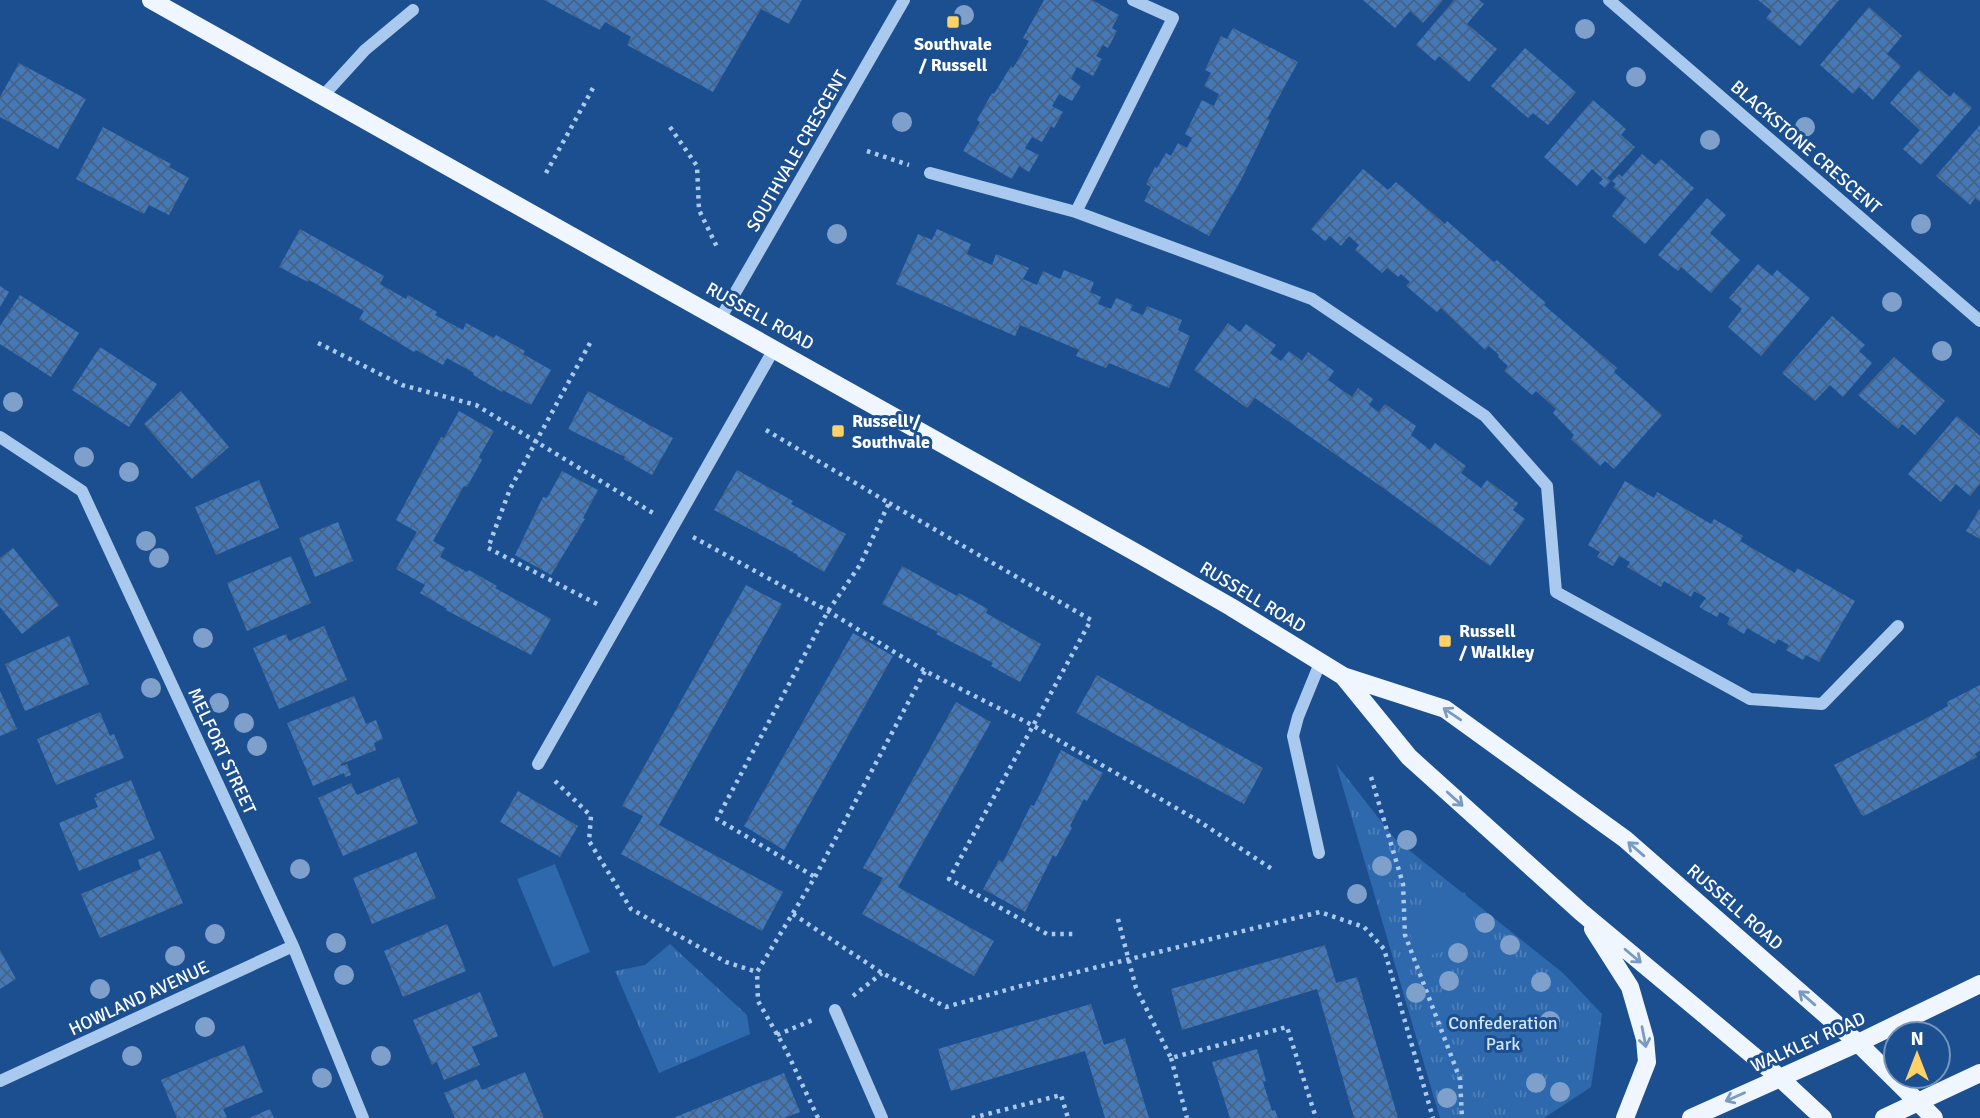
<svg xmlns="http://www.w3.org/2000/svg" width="1980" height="1118" font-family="Signika,sans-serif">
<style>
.grass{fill:url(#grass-tufts)}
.garden{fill:#2e69ad}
.building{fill:url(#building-cross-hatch)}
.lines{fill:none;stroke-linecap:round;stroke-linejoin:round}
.path{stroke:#a9c9ee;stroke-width:4.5;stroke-dasharray:3.5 5;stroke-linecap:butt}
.minor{stroke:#a9c9ee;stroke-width:12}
.major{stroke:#f0f6ff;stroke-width:18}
.tree{fill:#7ea0ca}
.oneway{stroke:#7b9ac1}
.poi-dot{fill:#ffd166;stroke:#1b4f8f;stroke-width:2.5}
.labels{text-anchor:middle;stroke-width:6;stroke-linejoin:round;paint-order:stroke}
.poi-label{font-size:18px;font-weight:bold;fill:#fff;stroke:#1b4f8f;text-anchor:start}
.street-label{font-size:18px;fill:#fff;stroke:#1b4f8f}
.park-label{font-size:18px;fill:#cfe3fa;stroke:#1b4f8f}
</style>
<defs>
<pattern id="grass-tufts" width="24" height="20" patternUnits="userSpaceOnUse" patternTransform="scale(1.75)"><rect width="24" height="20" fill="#2e69ad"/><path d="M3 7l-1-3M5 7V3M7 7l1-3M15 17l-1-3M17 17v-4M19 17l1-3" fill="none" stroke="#4d80b9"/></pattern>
<pattern id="building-cross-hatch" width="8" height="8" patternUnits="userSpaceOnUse" patternTransform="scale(1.75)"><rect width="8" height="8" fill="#4478b7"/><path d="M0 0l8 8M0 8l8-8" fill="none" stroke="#486282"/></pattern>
</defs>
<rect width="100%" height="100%" fill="#1b4f8f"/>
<path class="grass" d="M1336,764L1395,839L1563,973L1602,1014L1591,1087L1544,1118H1440Z
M670,944L747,1015L750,1034L659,1073L615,971L645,965Z"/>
<path class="garden" d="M555,864L590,952L553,967L517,879Z
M1465,892L1480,939L1418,959L1403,911Z"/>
<path class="building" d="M544,0H802L789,24L761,9L713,92L627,45L631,37L605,22L600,30Z
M1044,0H1092L1119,15L1112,28L1117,31L1108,48L1103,45L1096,56L1102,59L1093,76L1077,67L1071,79L1081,86L1072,101L1059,94L1052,106L1063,112L1054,128L1051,126L1042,142L1032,137L1025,148L1039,155L1029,172L1019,166L1012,179L963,151L980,122L977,120L992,93L994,94L1011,66L1013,68L1029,41L1023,38Z
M1363,0H1443L1423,23L1410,11L1395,28Z
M1454,0H1479L1484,4L1467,24L1497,49L1469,82L1439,56L1435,61L1416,45Z
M1758,0H1839L1800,46L1766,18L1772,11Z
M1869,7L1902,36L1887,54L1901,66L1873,100L1859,87L1853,94L1820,65Z
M1233,28L1298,62L1267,119L1270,120L1242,178L1209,236L1144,201L1151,187L1146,184L1155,167L1157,168L1166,153L1171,156L1178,143L1187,148L1192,138L1185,134L1202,100L1214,106L1219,94L1204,86L1211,73L1205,70L1221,36L1227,39Z
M1525,48L1576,92L1548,125L1533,113L1528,118L1491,86Z
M19,63L86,99L58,149L0,117V97Z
M1919,70L1950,97L1954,92L1972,108L1921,165L1903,149L1920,130L1890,103Z
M1593,100L1626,129L1621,135L1635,147L1607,178L1611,181L1605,188L1599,183L1603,179L1592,169L1577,186L1544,157Z
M1980,125V202L1975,198L1970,205L1936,176Z
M103,127L171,164L169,167L189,178L169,215L149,205L144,214L76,179Z
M1642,154L1655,165L1661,159L1694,188L1645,244L1612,216L1626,198L1613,187L1616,184L1612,181L1619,174L1622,177Z
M1363,169L1388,190L1396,182L1445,224L1447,221L1494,262L1497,260L1546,303L1544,305L1617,368L1614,372L1662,415L1614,469L1605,461L1600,466L1571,439L1574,435L1553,413L1556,409L1536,391L1532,395L1504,371L1508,366L1498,357L1499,355L1489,346L1485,350L1441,308L1437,312L1406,286L1410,282L1401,274L1398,277L1387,268L1382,273L1355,250L1359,245L1349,236L1341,246L1330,236L1325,241L1311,229Z
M1707,198L1726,215L1710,233L1740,260L1711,293L1681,267L1678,271L1658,255Z
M300,229L384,276L380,284L406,299L408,295L437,312L435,315L463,330L466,323L494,338L496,335L525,351L523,354L551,370L531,405L503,390L502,392L473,375L474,373L447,358L443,365L416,350L414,352L359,319L364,311L309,280L308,282L279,267Z
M937,229L971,244L967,254L978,259L992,265L996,254L1029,268L1023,279L1037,285L1043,271L1060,279L1064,270L1094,282L1090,292L1101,297L1098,304L1111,309L1116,298L1133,305L1130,310L1143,315L1147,306L1182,320L1178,330L1190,336L1169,388L1109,363L1106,368L1076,356L1079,350L1020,325L1015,336L896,284L918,234L932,240Z
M1758,264L1772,276L1777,270L1810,298L1761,356L1728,327L1742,309L1729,298Z
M0,286L9,292L0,307Z
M20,295L79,333L51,377L0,344V326Z
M1832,316L1865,345L1859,351L1872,363L1843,397L1830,385L1815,401L1782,373Z
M1228,323L1240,332L1246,324L1276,345L1270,353L1281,361L1289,351L1302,361L1308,352L1334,371L1328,380L1352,397L1358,388L1373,399L1369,405L1379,412L1385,404L1416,426L1411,435L1430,450L1435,443L1466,466L1461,473L1481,488L1487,480L1518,503L1513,510L1525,519L1490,566L1386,490L1255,398L1247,408L1194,370Z
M100,347L157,384L129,427L72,390Z
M1894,357L1945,401L1915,435L1902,424L1898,429L1858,395Z
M181,391L229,447L192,479L144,424Z
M588,391L673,438L652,475L624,459L625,457L568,429Z
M459,411L494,431L479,457L482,460L467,487L464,486L433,541L445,548L440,557L467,572L469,570L497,586L495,588L551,619L531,655L446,610L447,609L420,593L425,585L396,569L417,532L396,520L441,437L444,438Z
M1957,416L1980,436V484L1970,496L1956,484L1941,502L1908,474Z
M737,470L793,501L791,504L846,534L824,572L797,556L798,555L714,510Z
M562,471L598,490L583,518L585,519L551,575L515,555L543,497L547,498Z
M259,480L279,528L216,555L195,507Z
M1625,481L1654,498L1657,492L1711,524L1714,519L1743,536L1740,541L1795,573L1797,568L1855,601L1819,662L1806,655L1803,660L1786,650L1789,645L1778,639L1775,644L1747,628L1744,634L1727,624L1730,618L1720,612L1717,617L1699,607L1706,598L1694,591L1691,597L1664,581L1661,587L1627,567L1630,562L1619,556L1613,566L1597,557L1600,552L1588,545Z
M1980,508V539L1966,531Z
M338,522L353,561L315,577L299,538Z
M13,548L59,605L22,634L0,607V558Z
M291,556L311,603L247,631L227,583Z
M902,566L957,596L959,593L988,609L986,613L1041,644L1020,682L991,666L993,663L936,634L938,632L882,604Z
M746,585L782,604L659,825L783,892L762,931L621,854L643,816L622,806Z
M324,626L347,680L279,709L253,648L286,634L289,641Z
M853,633L893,656L784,850L744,826Z
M69,636L89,684L25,711L5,664Z
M1097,675L1263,768L1244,804L1076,713Z
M1980,685V751L1975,754L1977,757L1864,816L1861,814L1834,765L1921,721L1948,706L1947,702Z
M0,691L17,729L0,736Z
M354,696L366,724L376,720L383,739L374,743L376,750L341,764V766L347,764L351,775L345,777L344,773L313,786L287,723Z
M956,702L991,722L898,887L994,941L974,976L862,914L883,878L863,868Z
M100,712L110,736L114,734L124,758L56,785L37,739Z
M1061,750L1103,773L1087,801L1084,799L1070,826L1072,828L1056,857L1053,855L1025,912L983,889L999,860L1003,862L1031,805L1034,806Z
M399,777L418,823L343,856L318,798L351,783L357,795Z
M131,780L155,839L79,871L59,823L98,807L94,798L97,797L96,794Z
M518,791L578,826L560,857L500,822Z
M160,851L183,903L100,938L81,894L141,869L138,860Z
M416,852L436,898L372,924L353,878Z
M447,924L466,971L403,997L384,951Z
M1325,945L1336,983L1357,977L1398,1118H1354L1317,989L1182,1030L1171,989Z
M0,950L16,979L0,989Z
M480,992L498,1036L472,1047L480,1065L444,1080L437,1062L432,1065L413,1020Z
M1091,1004L1104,1045L1125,1038L1149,1118H1105L1085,1051L951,1091L938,1049Z
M244,1045L263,1092L223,1109L227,1117L224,1118H177L161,1080Z
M1257,1049L1266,1081L1263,1082L1272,1111L1275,1110L1278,1118H1230L1212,1062Z
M525,1072L544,1118H455L444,1093L477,1079L482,1090Z
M784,1073L800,1112L784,1118H673Z
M270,1109L274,1118H249Z"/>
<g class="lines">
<path class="path" d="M670,127L697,166L699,210L717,247
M867,151L909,165
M546,173L593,88
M318,343L402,385L476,405L653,513
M590,343L510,489L488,548L601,606
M766,430L889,503L860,565L828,611L717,819L815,877
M889,503L1091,620L949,879L1047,934H1073
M693,537L828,611L925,671L1034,726L1197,820L1272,869
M1371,777L1403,884L1405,935L1460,1079L1462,1118
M555,781L591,816L589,841L631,909L726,962L757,972
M793,914L882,973L946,1007L1017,987L1320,912L1364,927L1384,949L1433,1118
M1118,919L1136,988L1171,1058L1287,1027L1316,1118
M853,996L882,973
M777,1035L815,1019
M1171,1058L1187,1118
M818,1118L786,1050L758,1001L757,972L815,877L925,671
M972,1118L1061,1095L1068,1118"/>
<path class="minor" d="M1133,0L1173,18L1076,212L1312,299L1485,416L1547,486L1556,592L1750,699L1822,704L1898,626
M1609,0L1980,321
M322,97L365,50L413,10
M930,173L1076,212
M720,319L904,0
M0,437L82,491L293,946L363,1118
M538,764L774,349
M1319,853L1293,736L1298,717L1320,663
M835,1010L882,1118
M0,1081L293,946"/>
<path class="major" d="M151,0L1142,556L1231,607L1343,676L1445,709L1625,839L1858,1043L1934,1118
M1343,676L1409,757L1581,912L1780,1078L1823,1118
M1593,929L1630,987L1645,1039L1647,1062L1625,1118
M1691,1118L1858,1043L1980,984
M1884,1118L1980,1073"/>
</g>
<g class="tree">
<circle cx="964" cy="15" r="10"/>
<circle cx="1585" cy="29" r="10"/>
<circle cx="1636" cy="77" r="10"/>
<circle cx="902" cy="122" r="10"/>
<circle cx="1805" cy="127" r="10"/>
<circle cx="1710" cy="140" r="10"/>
<circle cx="1921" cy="224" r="10"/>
<circle cx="837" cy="234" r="10"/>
<circle cx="1892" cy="302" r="10"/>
<circle cx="1942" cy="351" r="10"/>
<circle cx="13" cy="402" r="10"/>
<circle cx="84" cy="457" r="10"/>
<circle cx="129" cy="472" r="10"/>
<circle cx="146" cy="541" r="10"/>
<circle cx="159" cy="558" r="10"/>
<circle cx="203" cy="638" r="10"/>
<circle cx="151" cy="688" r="10"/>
<circle cx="219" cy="703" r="10"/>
<circle cx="244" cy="723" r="10"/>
<circle cx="257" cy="746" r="10"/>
<circle cx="1407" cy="840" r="10"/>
<circle cx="1382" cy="866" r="10"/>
<circle cx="300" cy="869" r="10"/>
<circle cx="1357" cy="894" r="10"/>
<circle cx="1485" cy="923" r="10"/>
<circle cx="215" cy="934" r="10"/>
<circle cx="336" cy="943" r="10"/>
<circle cx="1510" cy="945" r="10"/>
<circle cx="1458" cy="953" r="10"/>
<circle cx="175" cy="956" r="10"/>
<circle cx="344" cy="975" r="10"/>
<circle cx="1449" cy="981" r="10"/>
<circle cx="1541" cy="982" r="10"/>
<circle cx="100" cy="989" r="10"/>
<circle cx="1416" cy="993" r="10"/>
<circle cx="1550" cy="1021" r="10"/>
<circle cx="205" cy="1027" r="10"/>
<circle cx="132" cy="1056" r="10"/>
<circle cx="381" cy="1056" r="10"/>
<circle cx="322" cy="1078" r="10"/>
<circle cx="1536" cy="1083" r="10"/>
<circle cx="1560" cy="1092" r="10"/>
<circle cx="1447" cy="1098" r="10"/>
</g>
<defs><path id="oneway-shaft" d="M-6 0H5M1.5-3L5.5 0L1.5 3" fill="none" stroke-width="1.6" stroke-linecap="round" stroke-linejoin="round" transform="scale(1.75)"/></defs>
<g class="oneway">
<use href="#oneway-shaft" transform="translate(1452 714) rotate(-146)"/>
<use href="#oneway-shaft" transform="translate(1455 799) rotate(42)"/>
<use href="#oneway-shaft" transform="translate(1636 849) rotate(-139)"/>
<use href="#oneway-shaft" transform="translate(1633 956) rotate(40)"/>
<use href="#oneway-shaft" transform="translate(1807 998) rotate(-139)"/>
<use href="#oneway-shaft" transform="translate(1644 1037) rotate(79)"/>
<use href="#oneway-shaft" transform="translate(1735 1097) rotate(156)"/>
</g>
<g class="poi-dot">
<rect x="946" y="15" width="14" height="14" rx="3.5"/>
<rect x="831" y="424" width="14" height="14" rx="3.5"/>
<rect x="1438" y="634" width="14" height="14" rx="3.5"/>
</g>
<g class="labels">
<g class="poi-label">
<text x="953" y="50" text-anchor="middle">Southvale<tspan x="953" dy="21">/ Russell</tspan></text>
<text x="852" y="427">Russell /<tspan x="852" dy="21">Southvale</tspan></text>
<text x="1459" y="637">Russell<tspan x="1459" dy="21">/ Walkley</tspan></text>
</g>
<g class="street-label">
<text transform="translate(1806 147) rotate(41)" y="6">BLACKSTONE CRESCENT</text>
<text transform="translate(797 151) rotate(-60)" y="6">SOUTHVALE CRESCENT</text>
<text transform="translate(760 316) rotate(29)" y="6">RUSSELL ROAD</text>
<text transform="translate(1253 597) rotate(31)" y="6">RUSSELL ROAD</text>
<text transform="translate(222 751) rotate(65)" y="6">MELFORT STREET</text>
<text transform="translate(1735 907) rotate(41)" y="6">RUSSELL ROAD</text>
<text transform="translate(139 998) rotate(-25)" y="6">HOWLAND AVENUE</text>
<text transform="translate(1808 1042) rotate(-24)" y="6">WALKLEY ROAD</text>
</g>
<g class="park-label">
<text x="1503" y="1029">Confederation<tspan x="1503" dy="21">Park</tspan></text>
</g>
</g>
<g transform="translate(1917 1055)"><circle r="33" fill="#1b4f8f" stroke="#7695bc" stroke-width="2"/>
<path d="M0-5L12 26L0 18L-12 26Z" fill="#ffd166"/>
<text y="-10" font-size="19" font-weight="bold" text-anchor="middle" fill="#ffffff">N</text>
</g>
</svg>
